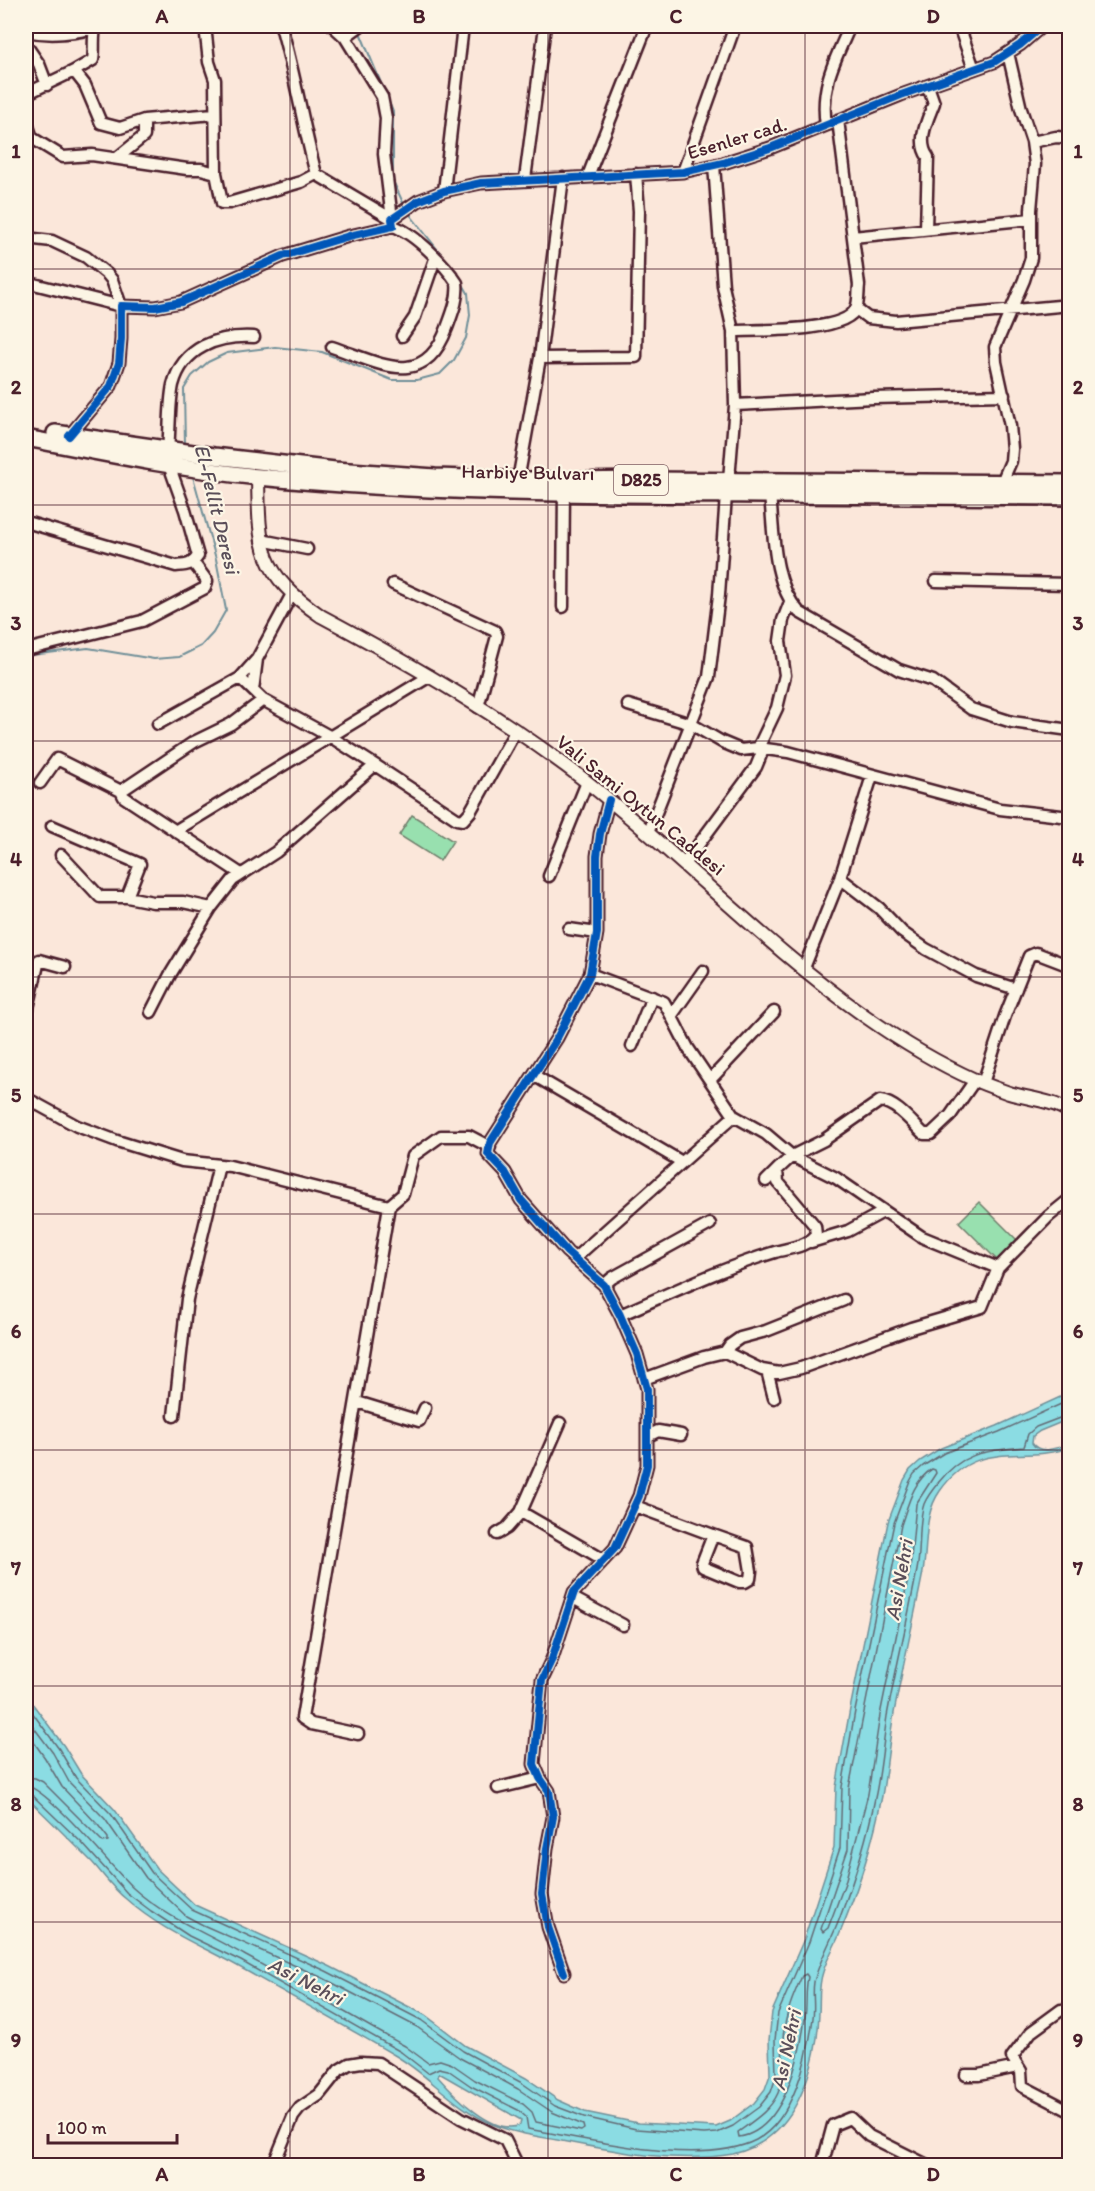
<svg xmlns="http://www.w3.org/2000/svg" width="1095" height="2191" font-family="Itim,sans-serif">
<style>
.green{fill:#98e0af;stroke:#71806d;stroke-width:1.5}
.water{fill:#8bdce3;stroke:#719099;stroke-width:1.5;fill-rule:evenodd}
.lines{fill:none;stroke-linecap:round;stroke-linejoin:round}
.shore{stroke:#646b75;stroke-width:1.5}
.stream{stroke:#719099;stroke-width:2}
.minor-casing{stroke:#4a1f2b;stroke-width:15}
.tertiary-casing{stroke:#4a1f2b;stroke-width:16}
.primary-casing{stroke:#4a1f2b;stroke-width:20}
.minor{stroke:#fcf5e5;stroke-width:10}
.tertiary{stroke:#fcf5e5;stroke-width:12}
.primary{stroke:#fcf5e5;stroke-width:15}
.cycleway-casing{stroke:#fcf5e5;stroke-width:11}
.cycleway{stroke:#0057b8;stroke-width:8}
.grid{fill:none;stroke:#4a1f2b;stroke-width:1.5;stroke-opacity:0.55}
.labels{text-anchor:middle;stroke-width:4.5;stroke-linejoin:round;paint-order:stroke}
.shield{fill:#fcf5e5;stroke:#7f5f63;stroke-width:1.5}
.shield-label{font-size:18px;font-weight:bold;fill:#4a1f2b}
.street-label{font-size:20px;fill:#4a1f2b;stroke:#fcf5e5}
.water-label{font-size:21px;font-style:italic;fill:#5a4e59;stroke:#fcf5e5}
.neatline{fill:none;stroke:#4a1f2b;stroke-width:2}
.grid-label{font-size:20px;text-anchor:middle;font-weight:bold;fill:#4a1f2b}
</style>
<rect width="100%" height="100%" fill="#fbe7da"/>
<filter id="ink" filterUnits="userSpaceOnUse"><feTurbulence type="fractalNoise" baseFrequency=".0167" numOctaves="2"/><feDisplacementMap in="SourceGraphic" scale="12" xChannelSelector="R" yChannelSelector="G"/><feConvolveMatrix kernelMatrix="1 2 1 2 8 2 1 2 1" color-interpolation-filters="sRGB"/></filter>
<g filter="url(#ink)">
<path class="green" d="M412,815L453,841L440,861L399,835Z
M979,1202L1019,1242L999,1262L959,1222Z"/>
<path class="water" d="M1069,1393V1419L1040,1431L1033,1436L1032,1443C1039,1455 1058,1448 1069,1444V1448C1019,1464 977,1438 940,1491C923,1515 928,1544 923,1572C914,1619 903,1665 894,1713C889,1740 887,1768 882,1796C873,1843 858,1889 840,1933C835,1946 827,1958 823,1972C818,1986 820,1999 819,2013C818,2052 805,2103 777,2130C765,2142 750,2150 733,2154C676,2164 613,2151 557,2140C535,2136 513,2133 492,2124C453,2107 430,2076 396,2056C345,2026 293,1997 241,1968C202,1946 160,1930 126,1899C113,1889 103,1874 92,1862C70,1840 48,1818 26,1797V1695L64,1746L81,1774L115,1810L157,1869L195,1905L329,1966L425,2015L466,2046L526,2078L558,2100L585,2112L638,2123L716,2127L730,2121L754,2103L765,2089L770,2075L769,2040L772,2012L804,1939L834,1847L836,1787L850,1709L888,1522L904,1480L910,1470L920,1461L941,1448L997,1426ZM439,2073L521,2120L520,2125C494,2137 453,2094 438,2077Z"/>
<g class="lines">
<path class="shore" d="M932,1469L935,1470L936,1473L916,1504L910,1569L880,1715L868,1794L845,1883L828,1928L823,1932L821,1929L848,1849L849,1788L901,1525C908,1505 913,1481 932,1469Z
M26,1704L59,1749L76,1778L111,1814L152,1873L192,1910L326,1971L421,2020L463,2051L522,2083L555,2106L584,2117L636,2129L704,2134L717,2133L733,2126L759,2107L771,2092L776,2077L775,2040L778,2013L809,1942L840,1848L842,1787L855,1711L894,1523L909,1483L914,1474L923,1466L944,1453L999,1432L1070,1400
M26,1717L53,1753L69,1782L105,1819L146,1878L186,1916L203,1925L323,1978L417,2027L460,2058L518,2089L552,2112L583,2125L584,2129L581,2131L536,2122L532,2112L523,2104L475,2080L452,2064L440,2060L428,2063L405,2046C351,2017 300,1985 246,1956C208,1934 166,1918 133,1888C114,1870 47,1787 26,1786
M26,1731L45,1758L62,1787L98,1825L108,1838V1841L103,1842L43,1782L35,1778L26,1777
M26,1793L32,1795L82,1843L127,1893L151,1911L189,1936L241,1961L401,2052L428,2073L439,2068L448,2070L471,2086L518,2110L526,2117L528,2129C587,2139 701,2168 756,2140C794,2120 808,2057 813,2018C815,2006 812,1994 814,1982C819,1961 831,1941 839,1920C854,1880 867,1840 875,1798C881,1771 883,1743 887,1716C896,1667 908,1619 917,1570C921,1552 918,1520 924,1504C927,1497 933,1489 938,1483C963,1451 987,1451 1024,1447L1028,1434L1036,1427L1070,1414
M806,1974L808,1977C805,1991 807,2004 805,2018C800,2056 785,2130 739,2137L738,2132C753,2121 770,2111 778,2093C786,2075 781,2057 783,2038C785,2015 793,1996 802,1976Z"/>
<path class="stream" d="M359,30L393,112V181L405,207
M408,212L456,273
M185,445L184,389L192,376L208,362L227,353L275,347L322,352L392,380H417L440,374L454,360L466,338L470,315L468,293L461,281
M26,658L32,655L88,648L154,659L179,657L201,646L213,633L226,610L216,559L192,473"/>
<defs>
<path id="minor" d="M205,26L209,62L215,80L216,173L222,203H229L301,182L316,174
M281,26C295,75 303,125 316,174L392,219L384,154L386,118L382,97L345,37L333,26
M959,26L974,69
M26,31C50,36 71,34 95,28
M345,37L360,26
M26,45L39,64L47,85
M74,71L93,60C95,48 92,36 96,26
M26,94L74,71L85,85L101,123L120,128L144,120L214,114
M26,120L32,138L63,157L92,155L187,169H201L216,173
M826,125C820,86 835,60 850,26
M1032,142L1056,137L1070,138
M117,158L144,136V120
M714,165L723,286L733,331L735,405L729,480
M683,172L735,26
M588,176L647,26
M525,179L545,26
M444,191L463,26
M926,229L928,157C916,141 928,119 934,103L928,86
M853,237L1031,219
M26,238L52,241L86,257L107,274L112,280L121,306
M26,282L121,306
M856,309L868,318L896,321L1070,305
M733,331C757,330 847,333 856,308C859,302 858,292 859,285L838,120
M402,336L415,317L435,259
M332,347C380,363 424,391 447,328C452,314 459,298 457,283C445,264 414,233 393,226
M540,358L636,357L639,211L636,174
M735,405L873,398L1004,395
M69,436L111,386L119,363L121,339V306L155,307L181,302L283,256L349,236L393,226L392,219L418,201L444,191L481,183L683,172L723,163L770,148L901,95L994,62L1020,45L1042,26
M168,450C170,430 169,404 173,385C183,347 218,335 254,337
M1002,482L1011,461L1012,449L1010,426L996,362L995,347L1024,280L1031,258V210L1035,164L1032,142L1021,109L1008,53
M517,486L540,358L563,178
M770,495C774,533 772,582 799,612L899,670L933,681L971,709L1012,722L1070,730
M26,522L176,566C187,565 192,565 198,556L185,510L169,465
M261,540L307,549
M936,581L1070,584
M393,584L495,631L497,636L478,707
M292,594L257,659L240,678L263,700L331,737L375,765
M563,607L564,487
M26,650L142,621L205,588L207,581L193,562
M253,690L257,659
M628,705L691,724L722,742L741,750L758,748L788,752L1000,809L1070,817
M158,724L240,678
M758,748L777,708L785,675L780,641L783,620L790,602
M40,783L57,759L121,791
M52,826L140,864L127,897
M175,831L430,676
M648,833L709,677L719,595L726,495
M61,855L100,897H127L153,902H183L211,908L233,880L276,852L375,765L457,819L463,820L470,812L515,732
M684,864L756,767L763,750
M241,874L130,801L124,797L121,791L194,742L231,724L263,700
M549,876L587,782
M840,878L879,908L902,932L926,949L976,976L1016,989
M569,929L597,933
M804,968L840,878L872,776
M590,974L664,1002L688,1048L734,1116L766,1134L792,1156L824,1140L880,1101C897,1103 912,1123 924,1134H931L950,1116L975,1080
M151,1012L170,975L211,908
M672,1015L703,971
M26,1017L39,960L65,967
M632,1046L652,997
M535,1076L682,1162
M710,1080L774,1012
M983,1083L1005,1016L1029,956L1036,953L1070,966
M26,1098L77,1126L117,1141L182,1161L230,1166L389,1206L403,1194L413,1156L441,1136H469L490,1147
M766,1181L777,1170
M811,1242L848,1231L883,1212
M575,1258L734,1116
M604,1285L612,1278L710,1224
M620,1315C671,1293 722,1268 775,1252C789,1248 807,1247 816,1235L815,1226L778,1182L777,1170L792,1156L836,1178L922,1237L998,1268
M725,1352L730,1345L740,1338L766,1331L844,1300
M767,1371L774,1398
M644,1379L704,1357L725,1352L762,1370L779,1373L801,1368L911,1328L982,1307L998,1268L1049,1216L1070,1199
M357,1402L419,1421L425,1408
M174,1416L187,1299L219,1165
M648,1436L658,1431L681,1435
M635,1506L713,1535
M521,1512L560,1423
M497,1534L507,1528L521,1512L604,1560
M713,1535L747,1547L751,1571L750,1579L745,1582H739L703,1567L702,1563Z
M573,1598L623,1625
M358,1734L311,1724L302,1718L389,1206
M498,1788L540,1778
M564,1973L548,1927L542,1894L547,1848L553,1817L549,1791L540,1778L534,1764L542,1680L552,1659L574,1592L615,1548L639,1496L647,1465V1389L637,1354L620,1315L604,1285L567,1252L521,1200L505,1172L488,1154L490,1143L557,1038L590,974L597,933V856L600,834L609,800
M1061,2010L1031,2032L1012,2057L1021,2071L1022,2086L1070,2111
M966,2075H979L1017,2067
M273,2166L293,2117L300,2108L319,2095L339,2070L349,2064L361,2062L378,2063L461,2118L505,2140L518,2166
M822,2166L833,2125L850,2118L869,2136L929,2166"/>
<path id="tertiary" d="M258,477C259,548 259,573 321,616C413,665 505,718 587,782C682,857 766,946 865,1016C899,1040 937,1063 975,1080C986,1085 998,1089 1009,1093C1030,1099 1052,1100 1070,1112"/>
<path id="primary" d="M55,433L214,456L335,470L435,477L564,481L648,480L1070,483
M26,438C103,453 181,469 259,477C429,494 599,494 769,495C869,495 969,496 1070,497"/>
</defs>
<use href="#minor" class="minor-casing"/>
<use href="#tertiary" class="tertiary-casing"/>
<use href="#primary" class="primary-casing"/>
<use href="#minor" class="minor"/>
<use href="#tertiary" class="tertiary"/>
<use href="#primary" class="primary"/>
<defs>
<path id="cycleway" d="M69,436L111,386L119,363L121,339V306L155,307L181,302L283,256L349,236L393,226L392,219L418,201L444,191L481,183L683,172L723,163L770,148L901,95L994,62L1020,45L1042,26
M564,1973L548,1927L542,1894L547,1848L553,1817L549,1791L540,1778L534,1764L542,1680L552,1659L574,1592L615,1548L639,1496L647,1465V1389L637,1354L620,1315L604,1285L567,1252L521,1200L505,1172L488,1154L490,1143L557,1038L590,974L597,933V856L600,834L609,800"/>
</defs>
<use href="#cycleway" class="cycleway-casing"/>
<use href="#cycleway" class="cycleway"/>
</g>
</g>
<path class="grid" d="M290,26V2166M548,26V2166M805,26V2166M26,269H1070M26,505H1070M26,741H1070M26,977H1070M26,1214H1070M26,1450H1070M26,1686H1070M26,1922H1070"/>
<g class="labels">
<rect class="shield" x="614" y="465" width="54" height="30" rx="4.5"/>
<g class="shield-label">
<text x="641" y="486">D825</text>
</g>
<g class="street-label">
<text transform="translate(737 138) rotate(-17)" y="7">Esenler cad.</text>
<text transform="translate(528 472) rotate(1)" y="7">Harbiye Bulvarı</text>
<text transform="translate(641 805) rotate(39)" y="7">Vali Sami Oytun Caddesi</text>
</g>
<g class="water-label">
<text transform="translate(217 509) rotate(76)" y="7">El-Fellit Deresi</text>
<text transform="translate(899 1580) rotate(-80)" y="7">Asi Nehri</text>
<text transform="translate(306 1981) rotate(27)" y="7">Asi Nehri</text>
<text transform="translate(786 2050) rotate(-78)" y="7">Asi Nehri</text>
</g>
</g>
<rect width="1095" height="2191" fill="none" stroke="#fcf5e5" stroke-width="66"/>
<path d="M48 2134v9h129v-9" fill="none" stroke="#4a1f2b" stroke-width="3"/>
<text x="57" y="2134" font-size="18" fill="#4a1f2b" stroke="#fcf5e5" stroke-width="4.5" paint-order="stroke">100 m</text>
<rect x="33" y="33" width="1029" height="2125" class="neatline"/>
<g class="grid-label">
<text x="162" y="23">A</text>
<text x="419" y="23">B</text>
<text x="676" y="23">C</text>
<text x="933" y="23">D</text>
<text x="16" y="158">1</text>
<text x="1078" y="158">1</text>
<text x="16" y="394">2</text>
<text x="1078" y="394">2</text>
<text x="16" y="630">3</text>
<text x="1078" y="630">3</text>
<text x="16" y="866">4</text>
<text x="1078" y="866">4</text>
<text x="16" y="1102">5</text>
<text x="1078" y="1102">5</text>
<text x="16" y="1338">6</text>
<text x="1078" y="1338">6</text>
<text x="16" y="1575">7</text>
<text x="1078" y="1575">7</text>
<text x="16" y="1811">8</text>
<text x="1078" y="1811">8</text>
<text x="16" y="2047">9</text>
<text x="1078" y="2047">9</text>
<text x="162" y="2181">A</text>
<text x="419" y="2181">B</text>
<text x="676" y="2181">C</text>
<text x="933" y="2181">D</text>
</g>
</svg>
